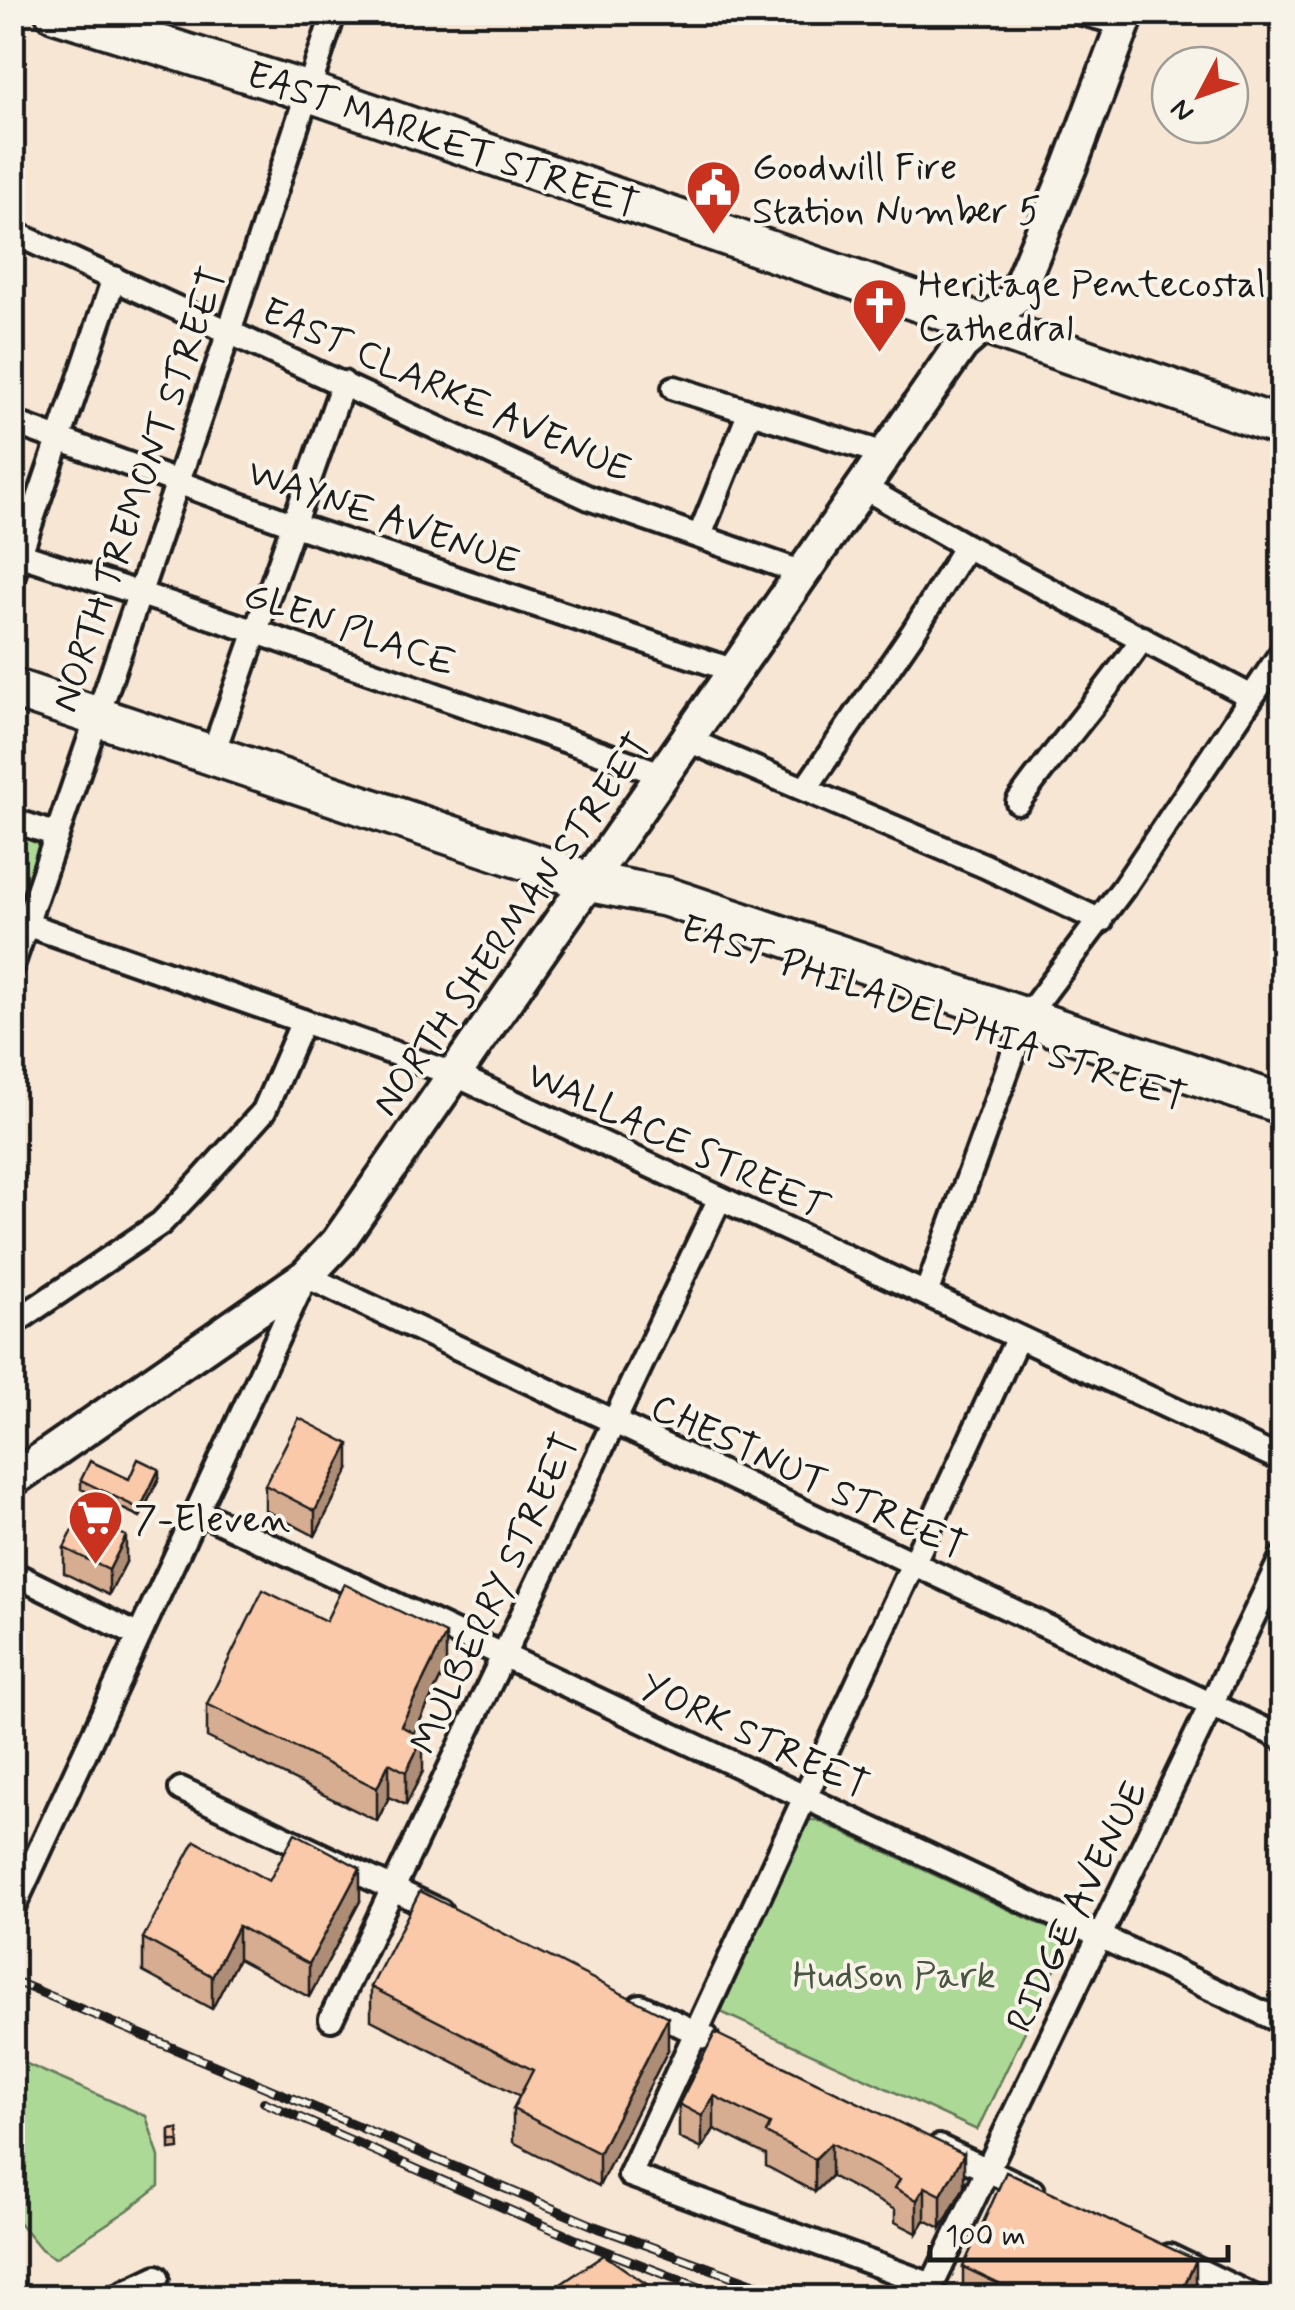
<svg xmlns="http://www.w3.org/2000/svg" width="1295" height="2310" font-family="Mynerve,sans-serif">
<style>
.green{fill:#add997;stroke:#647a5a;stroke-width:2.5}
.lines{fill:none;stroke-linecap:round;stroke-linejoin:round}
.minor-casing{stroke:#1c1c1c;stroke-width:30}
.secondary-casing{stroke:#1c1c1c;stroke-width:40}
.primary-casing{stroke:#1c1c1c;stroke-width:45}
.minor{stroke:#f7f3e8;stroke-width:22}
.secondary{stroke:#f7f3e8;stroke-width:32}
.primary{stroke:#f7f3e8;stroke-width:38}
.rail-casing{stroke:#1c1c1c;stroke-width:10}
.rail{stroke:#f7f3e8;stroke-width:6;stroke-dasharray:19;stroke-linecap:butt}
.wall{fill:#d6ad91;stroke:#1c1c1c;stroke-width:2.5}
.shaded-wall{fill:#ae8d76;stroke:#1c1c1c;stroke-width:2.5}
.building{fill:#f9c9a9;stroke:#1c1c1c;stroke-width:2.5}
.labels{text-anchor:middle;stroke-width:8;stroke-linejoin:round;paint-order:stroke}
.street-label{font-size:38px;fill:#1c1c1c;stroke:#f7f3e8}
.poi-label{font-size:38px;fill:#1c1c1c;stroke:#f7f3e8;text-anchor:start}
.park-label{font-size:38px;fill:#485541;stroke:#f7f3e8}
</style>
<rect width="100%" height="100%" fill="#f8e6d5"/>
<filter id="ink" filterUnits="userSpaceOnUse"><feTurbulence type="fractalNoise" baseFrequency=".01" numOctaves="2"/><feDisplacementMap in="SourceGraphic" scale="20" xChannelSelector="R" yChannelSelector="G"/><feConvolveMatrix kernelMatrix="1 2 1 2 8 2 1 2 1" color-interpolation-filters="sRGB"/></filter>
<g filter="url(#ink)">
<path class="green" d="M13,831L40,840L13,926Z
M806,1820H817L1061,1934L1069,1941L977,2130L721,2012L793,1842Z
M13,2058L146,2116L159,2157V2186L128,2210L55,2258L41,2249L13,2215Z"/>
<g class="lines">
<defs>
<path id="minor" d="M1078,12L1123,24
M12,232L589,498L803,573
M674,388L885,454
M12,422L295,525L735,671
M863,487L966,546L1250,696
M700,535L749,414
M12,552L254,631L664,775
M12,578L114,278
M688,740L985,866L1101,921
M212,756L343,383
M806,788L914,631L966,546
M1018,802C1058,746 1104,695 1143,638
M12,820L57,835
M26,924L456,1075L1282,1460
M12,966L230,329L334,12
M926,1294L1027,1016L1124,887L1282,652
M12,1324L161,1223L200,1182L264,1111L303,1021
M1018,1337L630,2175L932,2285L1282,1557
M197,1511L1282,2022
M12,1573L139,1636
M181,1789L440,1911
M12,1910L306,1276L1282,1738
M640,2006L706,2037
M331,2019L720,1198
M939,2147L1032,2191
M1169,2256L1256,2298
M113,2298L157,2277"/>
<path id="secondary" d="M12,1480L306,1276L338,1242L961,345L1015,298L1070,166L1128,12"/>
<path id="primary" d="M55,12L306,91L1282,427
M12,688L590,882L667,897L1282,1104"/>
</defs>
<use href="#minor" class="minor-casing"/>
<use href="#secondary" class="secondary-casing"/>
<use href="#primary" class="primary-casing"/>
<use href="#minor" class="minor"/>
<use href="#secondary" class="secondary"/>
<use href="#primary" class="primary"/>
<defs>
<path id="rail" d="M12,1980L599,2228L792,2298
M264,2102L577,2240L726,2298"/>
</defs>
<use href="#rail" class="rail-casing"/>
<use href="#rail" class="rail"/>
</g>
<path class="wall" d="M349,1469L315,1536L265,1510V1485Z
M159,1478L140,1517L81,1489V1480Z
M64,1548L126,1562L109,1595L64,1573Z
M326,1621L446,1667L414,1733L423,1771L406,1805L389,1797L377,1821L207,1737V1704Z
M269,1881L360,1901L309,1997L238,1959L212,2009L143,1972V1938Z
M371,1987L668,2050L599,2186L513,2142V2109L520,2096L371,2020Z
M715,2033L964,2187L941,2228L925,2220L917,2233L895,2222V2210L831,2176L815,2192L766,2166V2155L714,2129L702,2149L679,2138V2104Z
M178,2129L179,2149L170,2150V2130Z
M963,2267L1196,2293L1194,2298H963Z"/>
<path class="shaded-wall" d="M349,1444V1469L315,1536V1511Z
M159,1469V1478L140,1517V1509Z
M126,1536V1562L109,1595V1570Z
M446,1634V1667L401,1760V1726Z
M423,1738V1771L406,1805V1772Z
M389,1763V1797L377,1821V1788Z
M360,1868V1901L309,1997V1964Z
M238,1926V1959L212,2009V1976Z
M668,2017V2050L599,2186V2153Z
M714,2096V2129L702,2149V2116Z
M831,2143V2176L815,2192V2159Z
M964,2154V2187L941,2228V2195Z
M925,2187V2220L917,2233V2200Z
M1196,2260V2293L1194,2298H1179Z"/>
<path class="building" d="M299,1418L349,1444L315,1511L265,1485Z
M138,1459L159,1469L140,1509L81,1480L90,1461L129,1479Z
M81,1514L126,1536L109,1570L64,1548Z
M344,1584L446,1634L401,1726L423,1738L406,1772L389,1763L377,1788L207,1704L263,1590L326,1621Z
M295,1833L360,1868L309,1964L238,1926L212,1976L143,1938L195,1841L269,1881Z
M420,1891L668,2017L599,2153L513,2109L533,2070L371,1987Z
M715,2033L964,2154L941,2195L925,2187L917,2200L895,2188L900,2179L831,2143L815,2159L766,2133L770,2124L714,2096L702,2116L679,2104Z
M178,2129L179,2141H170V2130Z
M1006,2172L1196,2260L1179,2298H1028L963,2267Z
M604,2255L667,2298H540Z
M157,2290L160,2298H142Z"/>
</g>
<defs>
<symbol id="civic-pin" viewBox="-11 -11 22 30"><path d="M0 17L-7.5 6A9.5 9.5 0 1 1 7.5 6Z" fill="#c8321e" stroke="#f7f3e8"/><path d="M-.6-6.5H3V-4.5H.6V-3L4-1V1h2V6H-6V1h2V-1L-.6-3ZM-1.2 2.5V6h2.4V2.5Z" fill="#fff"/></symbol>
<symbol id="church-pin" viewBox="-11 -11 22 30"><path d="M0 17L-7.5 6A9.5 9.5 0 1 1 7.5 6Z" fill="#c8321e" stroke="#f7f3e8"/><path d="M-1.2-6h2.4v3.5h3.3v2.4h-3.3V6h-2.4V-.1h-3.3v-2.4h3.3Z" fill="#fff"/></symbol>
<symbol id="supermarket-pin" viewBox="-11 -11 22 30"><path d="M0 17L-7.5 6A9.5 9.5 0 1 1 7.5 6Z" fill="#c8321e" stroke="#f7f3e8"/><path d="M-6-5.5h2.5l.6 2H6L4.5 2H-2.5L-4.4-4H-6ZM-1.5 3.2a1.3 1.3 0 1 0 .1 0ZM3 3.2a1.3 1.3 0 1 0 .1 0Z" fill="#fff"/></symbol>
</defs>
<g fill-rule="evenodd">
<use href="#civic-pin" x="682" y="156" width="63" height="86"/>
<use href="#church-pin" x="848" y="274" width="63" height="86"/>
<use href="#supermarket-pin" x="64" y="1486" width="63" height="86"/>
</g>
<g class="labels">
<g class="street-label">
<text transform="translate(443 139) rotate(19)" y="13">EAST MARKET STREET</text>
<text transform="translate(447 389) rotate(24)" y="13">EAST CLARKE AVENUE</text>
<text transform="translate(138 489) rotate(-71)" y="13">NORTH TREMONT STREET</text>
<text transform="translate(384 516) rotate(19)" y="13">WAYNE AVENUE</text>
<text transform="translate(350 628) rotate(19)" y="13">GLEN PLACE</text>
<text transform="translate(511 924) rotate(-55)" y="13">NORTH SHERMAN STREET</text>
<text transform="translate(934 1012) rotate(19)" y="13">EAST PHILADELPHIA STREET</text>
<text transform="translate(678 1140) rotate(25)" y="13">WALLACE STREET</text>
<text transform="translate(809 1476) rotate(25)" y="13">CHESTNUT STREET</text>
<text transform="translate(494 1593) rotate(-65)" y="13">MULBERRY STREET</text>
<text transform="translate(755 1735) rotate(25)" y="13">YORK STREET</text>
<text transform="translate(1076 1906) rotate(-64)" y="13">RIDGE AVENUE</text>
</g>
<g class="poi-label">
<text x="752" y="179">Goodwill Fire<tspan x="752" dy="44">Station Number 5</tspan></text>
<text x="918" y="296">Heritage Pentecostal<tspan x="918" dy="44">Cathedral</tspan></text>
<text x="134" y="1531">7-Eleven</text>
</g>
<g class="park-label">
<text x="894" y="1987">Hudson Park</text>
</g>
</g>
<rect width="1295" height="2310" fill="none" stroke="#f7f3e8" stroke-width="50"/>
<rect x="25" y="25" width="1245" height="2260" fill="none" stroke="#1c1c1c" stroke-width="4" filter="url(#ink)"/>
<g transform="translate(1200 95) rotate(229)"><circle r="48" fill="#f7f3e8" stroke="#9f9d96" stroke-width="2.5"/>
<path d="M0-8L18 38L0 25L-18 38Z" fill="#c8321e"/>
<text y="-15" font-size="28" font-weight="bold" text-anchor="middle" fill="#1c1c1c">N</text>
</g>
<path d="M930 2245v15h298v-15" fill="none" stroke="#1c1c1c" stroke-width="5"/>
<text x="945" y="2245" font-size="30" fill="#1c1c1c" stroke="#f7f3e8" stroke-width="8" paint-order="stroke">100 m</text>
</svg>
